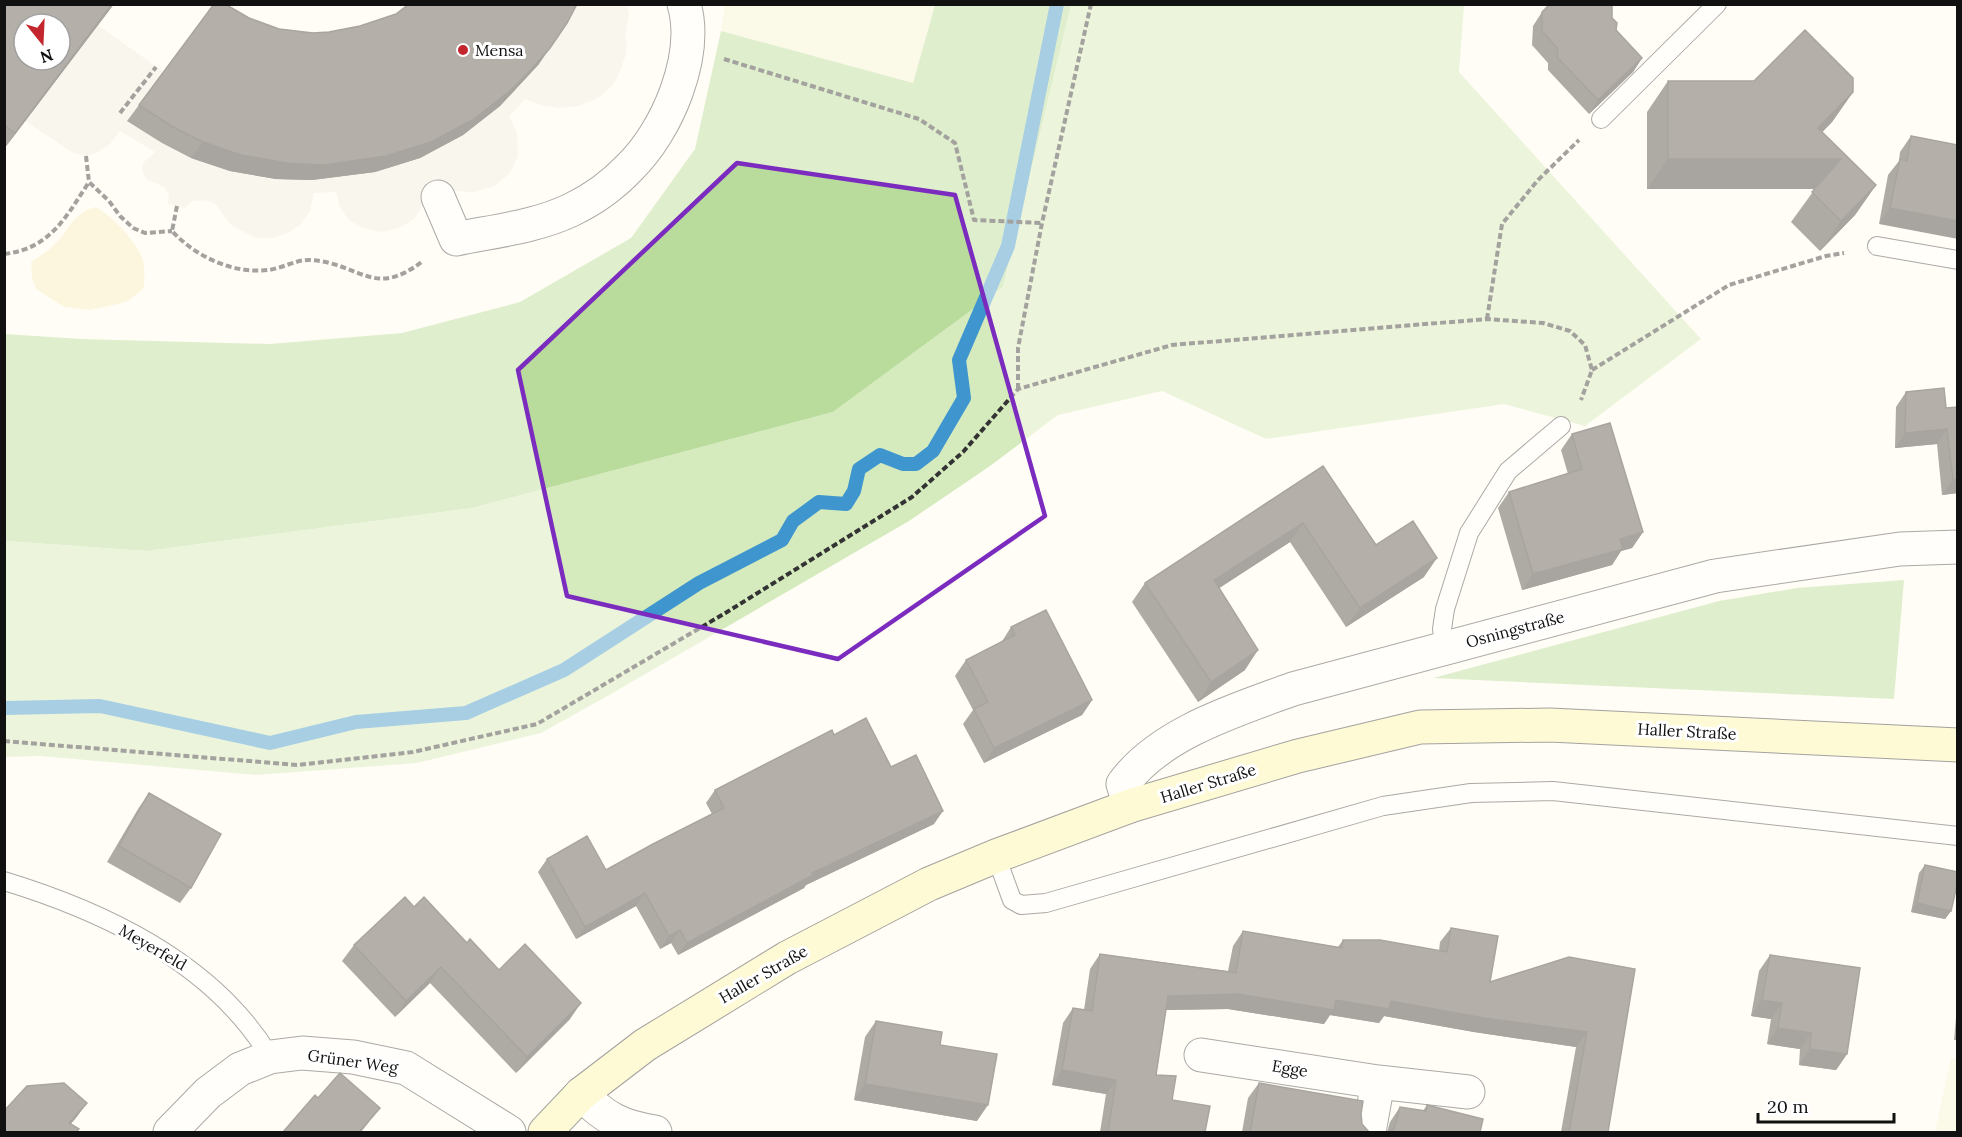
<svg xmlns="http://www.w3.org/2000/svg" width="1962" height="1137" font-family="Lora,serif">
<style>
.farmland{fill:#f6f3d4}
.green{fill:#d5ebbd}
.forest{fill:#b9dc9c}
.sand{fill:#fbeec1}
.plaza{fill:#f1ede2}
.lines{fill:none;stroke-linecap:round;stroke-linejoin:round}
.stream{stroke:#3f96cf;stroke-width:14}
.lane-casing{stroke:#444;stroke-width:20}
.street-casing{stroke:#444;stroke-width:35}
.secondary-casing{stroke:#333;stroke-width:35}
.path{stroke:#333;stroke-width:4;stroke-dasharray:6 3;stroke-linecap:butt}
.lane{stroke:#fff;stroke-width:18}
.street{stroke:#fff;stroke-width:33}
.secondary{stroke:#fff6b0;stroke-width:33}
.wall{fill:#4d4742}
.shaded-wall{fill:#3f3936}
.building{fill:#5a524d;stroke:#3f3936;stroke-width:1.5;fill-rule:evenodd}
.marked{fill:none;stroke:#7b2cbf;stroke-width:4.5;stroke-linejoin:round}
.poi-dot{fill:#c4262e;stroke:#fff;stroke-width:2}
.labels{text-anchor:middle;stroke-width:6;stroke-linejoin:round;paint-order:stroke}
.poi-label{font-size:16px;fill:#111;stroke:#fff;text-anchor:start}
.street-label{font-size:16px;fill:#111;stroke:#fff}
</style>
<rect width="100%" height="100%" fill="#fffdf5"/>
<path class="farmland" d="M725,5H935L913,83L721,31Z
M1951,1058L1957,1060V1132H1935Z"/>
<path class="green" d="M1071,5H1464L1459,72L1701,339L1585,426L1504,404L1266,439L1162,391L1058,415L990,466L909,521L611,694L541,733L417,763L256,775L40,756L5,757L4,541L147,551L472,508L833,412L1003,287Z"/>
<path class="forest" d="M935,5H1071L1003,287L833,412L472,508L147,551L5,541V334L81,339L270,344L402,333L520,302L631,238L695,149L721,31L913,83Z
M1904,580L1894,699L1433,678L1719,601L1797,588Z"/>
<path class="sand" d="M96,207C111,215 134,239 141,255C146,265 144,278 144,288L128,301L109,306L90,310L64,307L36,289L32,277L31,262C38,257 47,252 54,245C69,231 74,211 96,207Z"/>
<path class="plaza" d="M574,5H627L629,14L625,36L627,42L626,54L618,77L610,88L598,98L579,106L560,108L545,106L525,99L509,116L517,133L518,156L510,173L495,186L474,192L453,191L425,203L414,219L399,228L381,232L363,228L349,220L340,208L336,192L314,193L310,211L300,225L288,233L273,238H256L231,225L215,204L205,200L193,201L185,208L168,204L169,196L164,187L146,179L142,171L143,163L155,152L120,131L110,144L98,152L86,156L73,153L25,121L98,25L164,72L128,120L162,143L191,158L312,180L375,172L420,158L463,135L500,106L539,64Z"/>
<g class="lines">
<path class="stream" d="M4,708L100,706L270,743L356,722L466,713L564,670L699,583L782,540L793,521L819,502L846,504L854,491L859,469L880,455L903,464H916L933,451L964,398L959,360L1008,246L1057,4"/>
<defs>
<path id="lane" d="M1601,119L1717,4
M1877,246L1958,260
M1445,648L1442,629L1445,609L1469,533L1508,471L1561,426
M996,856L1012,900L1021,905L1046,903L1383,806L1471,793L1553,791L1958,836
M4,881C106,912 214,963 270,1057"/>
<path id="street" d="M438,197L456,239C495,231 535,227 571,210C592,200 614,184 630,167C667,131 699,56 684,4
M1130,806L1123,784C1160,733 1236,710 1293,689L1715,576L1900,549L1958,547
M1201,1055L1378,1082L1468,1092
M581,1094C605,1118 621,1127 655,1132
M170,1132L208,1093L240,1069L270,1057L302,1053L353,1057L406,1068L509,1132
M1369,1132L1378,1082"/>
<path id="secondary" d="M545,1132L581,1094L645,1045L787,958L929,884L996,856L1130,806L1298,756L1420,727L1550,725L1958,745"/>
</defs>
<use href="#lane" class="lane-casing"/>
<use href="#street" class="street-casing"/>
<use href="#secondary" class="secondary-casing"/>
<path class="path" d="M724,59L919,119L955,143L974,220L1042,223
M120,113L156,67
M86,156L89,182
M177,206L172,231C195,256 232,274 267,270C282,269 296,259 311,260C362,264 373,299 423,261
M4,254C50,249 66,217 89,182L109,201L120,216L133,228L145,233L172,231
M1487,319L1502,224L1538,180L1579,140
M1592,370L1729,285L1826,256L1844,253
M1018,389V348L1042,223L1091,4
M4,741L297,765L413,752L537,724L727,612L912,497L963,452L1018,389L1172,345L1487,319L1543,323L1570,331L1585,345L1592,370L1581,400"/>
<use href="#lane" class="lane"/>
<use href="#street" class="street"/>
<use href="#secondary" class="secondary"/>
</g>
<path class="wall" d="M4,4H114L4,149Z
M1542,12L1612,18L1616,30L1642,58L1633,72L1589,114L1548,70V63L1532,45L1533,26Z
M249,18L279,29L539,64L500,106L463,135L420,158L375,172L312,180L276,179L230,171L191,158L162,143L127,121L139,105Z
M1668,81L1853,92L1832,122L1822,132L1876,185L1855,215L1820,251L1791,222L1815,189H1647V112Z
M1911,136L1958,145L1879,224L1888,175L1899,161L1900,152Z
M1906,392L1946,408L1958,407V493L1942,495L1937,444L1895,448L1896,407Z
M1572,434L1643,532L1632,548L1621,551L1612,565L1522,590L1498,508L1509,492L1568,474L1561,450Z
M1323,466L1376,545L1424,577L1346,627L1290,542L1219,588L1245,670L1198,702L1132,602L1145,583Z
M1011,627L1092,700L1082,715L984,763L963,724L973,710L955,676L966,660L1001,643Z
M834,735L891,767L934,824L806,885L804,888L678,955L671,943L660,949L636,906L576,939L538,872L547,859L606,870L712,814L706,803L715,790Z
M149,793L191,888L180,903L107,862L138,809Z
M1925,865L1951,911L1945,919L1911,912L1919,873Z
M414,907L467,943L499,970L570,1019L516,1073L430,983L395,1017L342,961L354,945Z
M1451,928L1490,982L1635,969L1608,1132H1561L1576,1047L1474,1032L1384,1016L1379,1023L1330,1015L1324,1024L1228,1009L1166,1010L1156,1075L1172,1100L1205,1132H1100L1106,1094L1052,1085L1063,1023L1073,1008L1084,1010L1090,969L1100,954L1228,971L1233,946L1243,931L1338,947L1343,940L1439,951L1440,942Z
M1770,955L1847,1054L1836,1070L1799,1065L1800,1049L1767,1044L1771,1019L1751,1016L1759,971Z
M1958,996V1040H1954Z
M876,1021L940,1045L977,1121L854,1100L865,1037Z
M1259,1083L1361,1114L1362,1124L1369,1132H1242L1248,1098Z
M1427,1105L1480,1132H1387L1390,1122L1400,1107L1423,1111Z"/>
<path class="shaded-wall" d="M112,4H114L4,149L15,133Z
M550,48L539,64L500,106L463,135L420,158L375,172L312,180L276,179L230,171L191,158L203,142Z
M1642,58L1633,72L1589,114L1598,100Z
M1853,92L1832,122L1797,158L1818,128Z
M1668,159H1841L1819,189H1647Z
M1876,185L1855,215L1820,251L1841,221Z
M1890,208L1958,221V239L1879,224Z
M1947,429L1937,444L1895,448L1905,433Z
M1958,479V493L1942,495L1953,480Z
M1303,523L1290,542L1201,600L1214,580Z
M1643,532L1632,548L1621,551L1612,565L1522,590L1533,574L1620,539Z
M1437,558L1424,577L1346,627L1360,608Z
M1258,650L1245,670L1198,702L1211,682Z
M1092,700L1082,715L984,763L994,748Z
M943,811L934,824L806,885L804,888L678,955L687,943L812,873Z
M645,893L636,906L576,939L585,927Z
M1917,903L1951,911L1945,919L1911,912Z
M680,930L671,943L660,949L669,936Z
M441,967L430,983L395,1017L406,1001Z
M1238,994L1336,1000L1391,1001L1587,1032L1576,1047L1474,1032L1384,1016L1379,1023L1330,1015L1324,1024L1228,1009L1158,1010L1168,996Z
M1762,1000L1782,1003L1771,1019L1751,1016Z
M581,1003L570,1019L516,1073L527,1057Z
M1778,1028L1811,1033L1800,1049L1767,1044Z
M1810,1049L1847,1054L1836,1070L1799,1065Z
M1062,1070L1116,1080L1106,1094L1052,1085Z
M865,1084L988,1105L977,1121L854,1100Z
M87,1103L76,1118L64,1132L69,1123Z
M380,1108L361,1132H359Z"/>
<path class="building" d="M4,4H112L15,133L4,125ZM24,24H60V60H24Z
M214,4H225L249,18L279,29L313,33L329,32L360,26L396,14L409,4H577L567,23L550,48L526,75L511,90L474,119L431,142L386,156L324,165L287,163L241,155L203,142L173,127L139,105Z
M1550,4H1612V18L1617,23L1616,30L1642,58L1598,100L1557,57L1558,49L1542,31V12Z
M1805,30L1853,78V92L1818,128L1876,185L1841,221L1812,192L1841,159H1668V81H1754Z
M1911,136L1958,145V221L1890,208L1900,159L1907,161Z
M1944,388L1946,408L1958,407V479L1953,480L1947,429L1905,433L1906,392Z
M1610,423L1643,532L1620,539L1623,549L1533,574L1509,492L1582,469L1572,434Z
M1323,466L1376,545L1413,521L1437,558L1360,608L1303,523L1214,580L1258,650L1211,682L1145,583Z
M1046,610L1092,700L994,748L974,709L988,702L966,660L1015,635L1011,627Z
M866,718L891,767L916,755L943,811L812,873L813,875L687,943L680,930L669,936L645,893L585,927L547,859L587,836L606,870L653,844L724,808L715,790L832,730L834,735Z
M149,793L221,834L191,888L119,846Z
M1925,865L1958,872V881L1951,911L1917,903Z
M405,897L414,907L424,897L467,943L470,939L499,970L525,944L581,1003L527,1057L441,967L406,1001L354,945Z
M1451,928L1498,936L1490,982L1569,957L1635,969L1608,1132H1569L1587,1032L1484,1018L1391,1001L1389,1009L1336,1000L1334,1010L1238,994L1168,996L1156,1075L1176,1076L1172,1100L1210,1106L1205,1132H1108L1116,1080L1062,1070L1073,1008L1092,1011L1100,954L1236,973L1243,931L1342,948L1343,940H1380L1447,952Z
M1770,955L1860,968L1847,1054L1810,1049L1811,1033L1778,1028L1782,1003L1762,1000Z
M876,1021L942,1032L940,1045L997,1054L988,1105L865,1084Z
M340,1073L380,1108L359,1132H283L315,1095L318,1098Z
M64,1083L87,1103L69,1123L79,1129L76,1132H4V1111L27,1086Z
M1259,1083L1363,1101L1361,1114L1362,1124L1369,1132H1250Z
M1427,1105L1483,1119L1480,1132H1389L1394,1129L1400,1107L1426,1111Z"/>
<path d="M0 0H1962V1137H0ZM737,163L955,195L1045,516L838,659L567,596L518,370Z" fill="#fffdf5" fill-opacity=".55" fill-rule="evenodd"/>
<path class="marked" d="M737,163L955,195L1045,516L838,659L567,596L518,370Z"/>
<circle class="poi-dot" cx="463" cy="50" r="6"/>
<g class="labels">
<g class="poi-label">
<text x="475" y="56">Mensa</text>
</g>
<g class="street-label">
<text transform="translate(1515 629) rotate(-15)" y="6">Osningstraße</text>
<text transform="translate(1687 731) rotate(3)" y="6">Haller Straße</text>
<text transform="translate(1208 783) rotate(-17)" y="6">Haller Straße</text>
<text transform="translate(153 947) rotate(30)" y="6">Meyerfeld</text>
<text transform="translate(763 974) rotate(-30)" y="6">Haller Straße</text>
<text transform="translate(353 1061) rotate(8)" y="6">Grüner Weg</text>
<text transform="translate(1290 1068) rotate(9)" y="6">Egge</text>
</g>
</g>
<rect width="1962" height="1137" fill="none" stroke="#111111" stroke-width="12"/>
<g transform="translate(42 42) rotate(162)"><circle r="28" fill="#ffffff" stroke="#a0a0a0" stroke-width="1.5"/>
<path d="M0-4.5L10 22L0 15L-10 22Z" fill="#c4262e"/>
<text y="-9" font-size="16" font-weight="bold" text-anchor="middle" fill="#111111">N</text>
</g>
<path d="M1758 1113v9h136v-9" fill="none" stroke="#111111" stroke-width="3"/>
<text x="1767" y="1113" font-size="18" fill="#111111" stroke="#ffffff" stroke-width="4.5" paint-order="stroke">20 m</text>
</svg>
